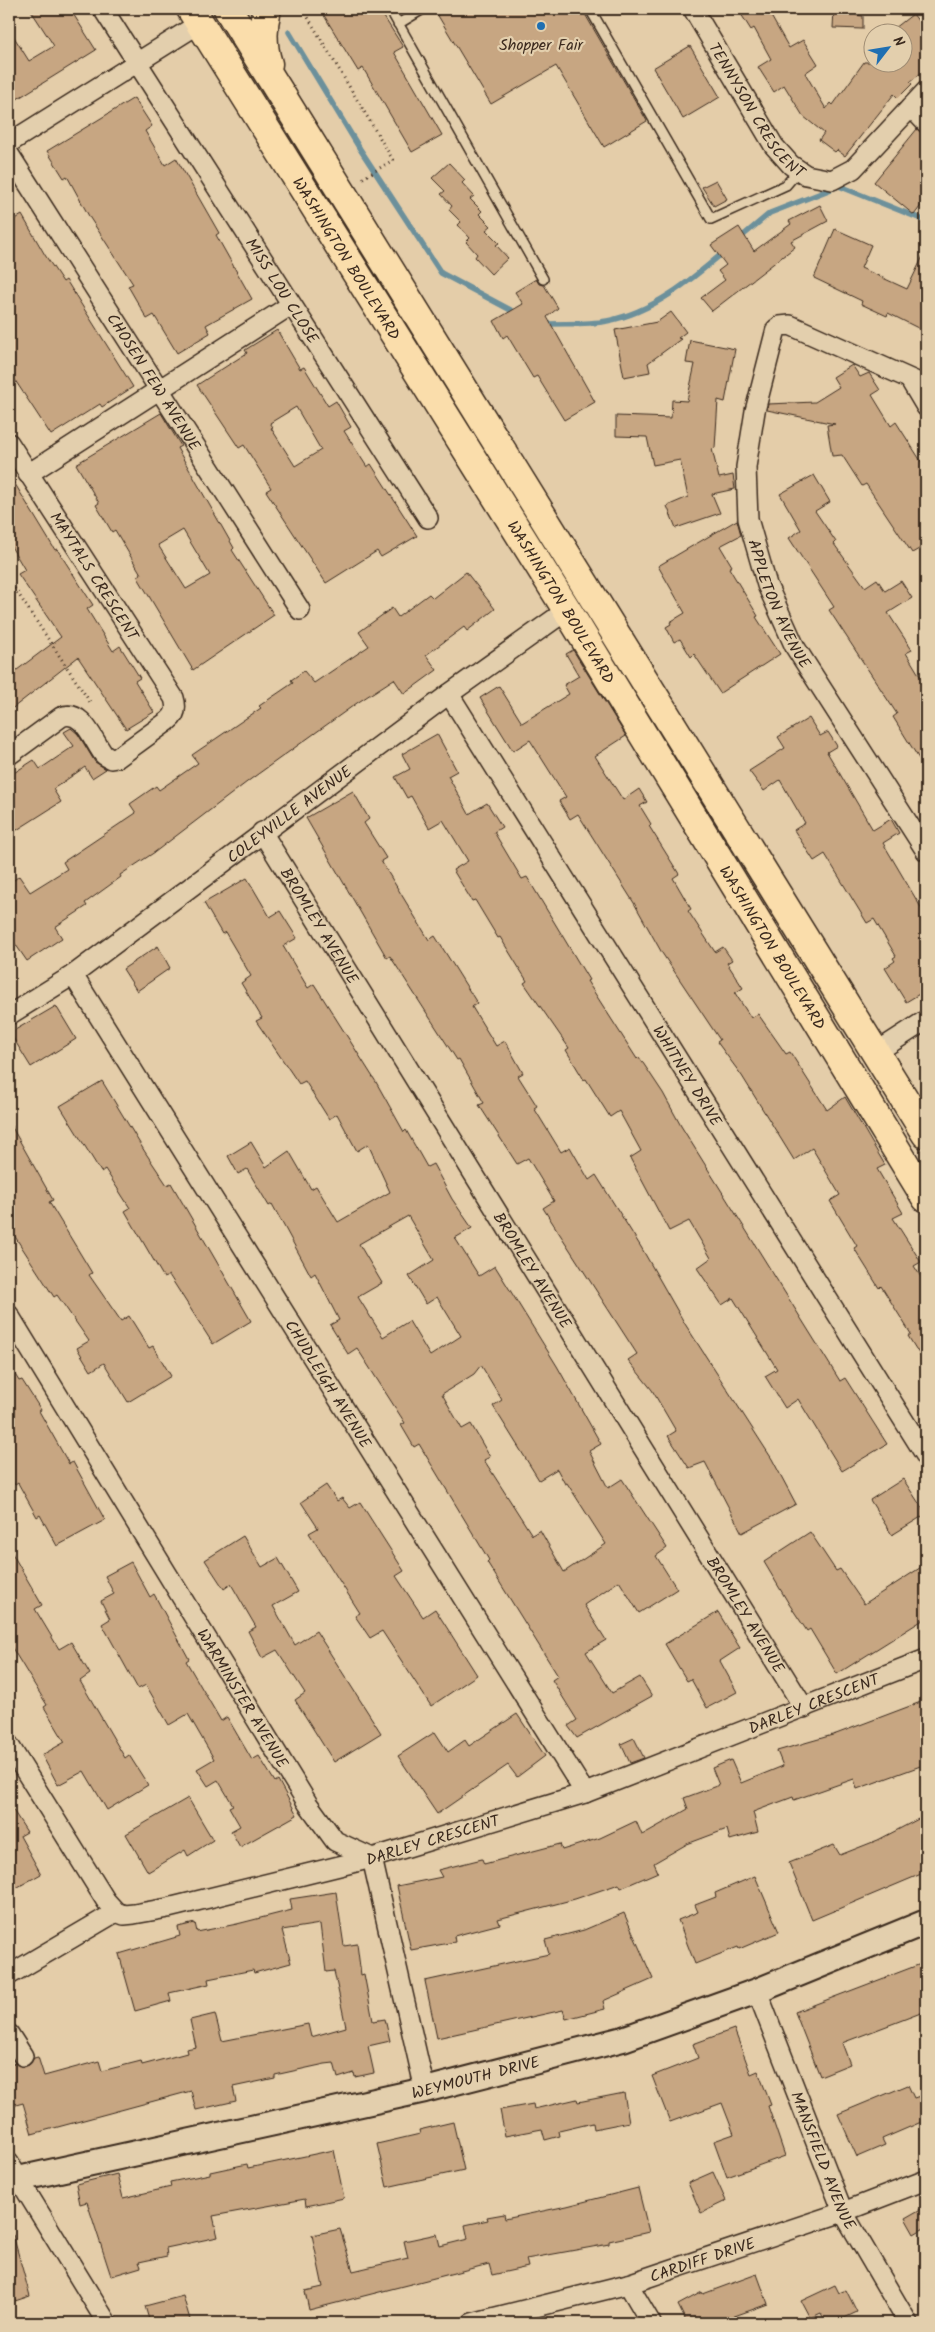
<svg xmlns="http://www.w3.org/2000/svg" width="935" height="2332" font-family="Kalam,sans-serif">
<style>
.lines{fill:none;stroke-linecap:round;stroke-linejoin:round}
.stream{stroke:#6c909b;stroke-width:5.5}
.building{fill:#c7a682;stroke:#3b2a1e;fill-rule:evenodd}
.service-casing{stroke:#3b2a1e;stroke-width:12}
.minor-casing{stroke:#3b2a1e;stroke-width:22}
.tertiary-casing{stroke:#3b2a1e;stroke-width:28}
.trunk-casing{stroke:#3b2a1e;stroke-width:31}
.path{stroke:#3b2a1e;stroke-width:3;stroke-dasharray:1 4;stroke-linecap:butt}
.service{stroke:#e3cfad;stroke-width:9}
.minor{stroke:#e3cfad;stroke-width:19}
.tertiary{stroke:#e3cfad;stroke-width:24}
.trunk{stroke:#faddab;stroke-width:28}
.poi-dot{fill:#1f6fb2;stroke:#e3cfad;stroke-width:2}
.labels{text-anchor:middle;stroke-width:4.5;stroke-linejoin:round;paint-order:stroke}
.poi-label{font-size:16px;fill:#3b2a1e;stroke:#e3cfad}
.street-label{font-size:16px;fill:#3b2a1e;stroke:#e3cfad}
</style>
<rect width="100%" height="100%" fill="#e4cda9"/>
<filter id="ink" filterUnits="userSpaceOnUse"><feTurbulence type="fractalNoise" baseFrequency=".02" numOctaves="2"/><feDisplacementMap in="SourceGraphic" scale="10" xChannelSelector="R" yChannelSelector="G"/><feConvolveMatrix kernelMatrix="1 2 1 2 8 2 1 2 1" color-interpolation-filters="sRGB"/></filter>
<g filter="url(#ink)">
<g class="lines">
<path class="stream" d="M289,32L360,149L441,273L518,314
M739,239L770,213L839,186L926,221
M545,324C565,323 587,325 607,321C653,312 690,281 725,251"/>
</g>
<path class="building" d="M30,9H70L96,50L9,104V29L29,61L54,46Z
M320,9H379L403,47L394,52L442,135L412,152L363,68L358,71Z
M434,9H582L647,121L604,147L556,66L491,104Z
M749,9H767L789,48L803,40L818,64L805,73L826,109L831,103L833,105L864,62H902V32H890L913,14L926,31V69L910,82L912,84L898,98L894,94L845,156L837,150L835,152L819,140L824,133L803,116L784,85L774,92L758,67L771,59L754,28L751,30L741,14Z
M834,9H856V15L863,16V29L833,28Z
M690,46L720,97L683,119L653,68Z
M134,98L152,126L145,131L165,165L176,158L219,233L216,235L252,299L206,325L210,333L177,353L154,315L147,319L128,286L133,284L90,218L67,176L64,178L47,151Z
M917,129L926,134V199L914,215L874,182Z
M449,163L465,180L462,183L474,196L470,199L482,211L479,214L491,226L486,230L499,243L496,245L508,258L491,274L475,257L477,254L466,242L470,238L458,225L461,222L449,210L452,206L441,194L445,191L432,178Z
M716,180L727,199L714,206L702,187Z
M820,205L828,221L791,241L795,247L712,311L701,298L725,280L718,271L726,265L711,245L739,227L754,251L791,224L789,221Z
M22,215L45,255L63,282L66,280L133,387L102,407L100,404L51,435L9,371V223Z
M835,229L871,245L861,268L907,289L926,250V332L888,313L887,316L861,304L862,301L814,278Z
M536,279L539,284L544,285L558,308L547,317L595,402L564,420L537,376L533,378L507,335L503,338L494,321L523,304L515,292Z
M671,312L686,332L678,338L681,339L648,363L650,372L624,377L615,330L657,322Z
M277,330L300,369L304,367L328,406L336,401L351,427L344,431L367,467L371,464L417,536L381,557L377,551L326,583L266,491L271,488L244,445L239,448L197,385L247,353L245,350ZM296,407L321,450L295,466L271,428L273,427L270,423Z
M690,340L735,349L725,402L718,400L715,448L712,449L719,478L733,475L735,489L712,494L720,513L676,528L667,506L688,497L680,460L653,465L647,437L616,436V416L671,418L672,400L687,401L695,364L686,363Z
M852,365L860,377L869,373L880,390L872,395L891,426L896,422L926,469V545L912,553L866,484L862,486L842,455L832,456L827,425L835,424L767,410L768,404L815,402L839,387L833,377Z
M161,413L181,446L177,448L234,548L232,550L274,615L193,670L137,576L141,574L115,530L112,532L96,505L99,503L76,464ZM183,530L210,575L186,589L158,545Z
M9,474L55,550L57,549L93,605L87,609L113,651L120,646L140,678L135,681L154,712L126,729L78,657L9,711V676L61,637L18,574L25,570L9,543Z
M814,475L830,502L815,511L836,542L834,544L865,587L877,579L885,591L901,581L912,598L888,613L912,650L906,653L926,686V770L893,717L897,714L829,610L834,607L789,538L801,530L780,494Z
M737,520L741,535L720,546L732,566L729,568L758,616L756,617L780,654L720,693L694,654L691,657L680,639L674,642L666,627L671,624L670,622L685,613L658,566Z
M466,572L495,609L467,631L464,627L426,655L437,670L404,694L394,679L357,703L251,779L155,852L120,875L121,877L85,903L87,906L55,927L62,938L27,961L9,935V884L19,876L30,892L67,869L63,862L136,813L130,804L156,786L159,790L198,763L192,755L261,708L259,706L293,683L291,680L304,671L314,683L369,646L359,632L392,608L398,617L429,594L433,598Z
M573,650L626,736L595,756L623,800L639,789L647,802L640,806L651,824L649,826L679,874L673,878L691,909L688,911L715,952L723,947L732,960L727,963L743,988L735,993L751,1018L758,1014L786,1054L790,1052L827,1110L845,1097L885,1165L877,1169L903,1213L893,1218L921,1262L914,1266L926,1285V1365L908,1336L911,1334L881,1286L879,1288L854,1248L857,1246L830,1201L840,1195L812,1148L794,1160L742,1076L717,1042L720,1040L662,953L634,903L578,814L570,819L559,801L566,797L530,740L513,751L480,698L499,686L522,723L569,694L564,685L579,676L566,654Z
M809,718L820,736L828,732L837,746L827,752L873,830L891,819L899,833L883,843L926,916V990L906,1002L885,968L895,961L893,958L896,956L874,919L867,923L825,854L814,861L794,830L805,823L780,780L764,791L749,771L785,748L778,737Z
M71,728L78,734L95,762L106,769L92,778L85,767L53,789L61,802L9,835V776L34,760L40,769L74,746L64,732Z
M437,734L457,771L448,776L469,814L487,803L502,827L494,832L522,879L527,877L589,980L587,981L637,1059L639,1057L663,1093L681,1126L840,1381L845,1378L887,1444L842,1471L798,1399L785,1408L765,1376L777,1369L733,1298L722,1305L697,1268L711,1258L689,1221L669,1231L630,1158L641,1151L619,1111L610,1117L586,1079L584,1080L566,1050L569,1048L524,983L527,981L500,937L498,938L475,900L472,901L453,870L468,861L443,820L429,828L411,796L407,798L395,777L410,769L402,754Z
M353,791L369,819L364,823L386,858L381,861L429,940L435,936L477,1003L472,1007L496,1046L505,1041L523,1073L518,1076L537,1106L534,1108L561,1152L570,1147L589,1180L596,1175L641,1247L685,1324L772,1459L796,1504L742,1533L705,1462L689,1468L668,1436L676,1431L652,1390L628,1360L637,1354L543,1208L554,1201L528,1158L517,1164L479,1105L484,1103L459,1059L457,1060L390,956L387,958L306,818Z
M247,878L270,917L280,911L297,938L283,946L308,988L314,984L376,1082L404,1132L406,1130L427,1167L433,1164L452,1199L472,1228L455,1238L479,1276L495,1266L557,1366L601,1444L589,1451L608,1488L622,1479L667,1548L656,1556L677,1589L639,1613L619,1581L584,1605L606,1640L586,1652L612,1693L640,1677L652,1696L577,1738L568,1726L577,1720L552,1680L558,1676L487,1562L489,1560L419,1444L414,1447L401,1425L405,1423L357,1348L348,1354L330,1325L339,1320L315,1273L311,1276L272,1204L269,1206L247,1169L238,1174L228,1156L251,1142L266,1167L289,1151L311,1189L316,1186L338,1222L390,1192L368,1144L357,1151L337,1114L329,1119L305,1081L299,1084L256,1021L262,1018L241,983L251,976L225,932L222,934L204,903ZM408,1216L434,1260L409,1276L426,1304L437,1297L461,1336L430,1356L409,1321L383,1337L358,1297L382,1283L359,1244ZM481,1365L502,1400L493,1406L539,1480L557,1469L565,1484L567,1483L606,1544L564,1572L540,1530L532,1535L484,1460L490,1457L471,1424L462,1429L442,1394L474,1374Z
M158,946L170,968L137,991L123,969Z
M56,1006L76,1039L31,1067L10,1033Z
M102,1081L145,1152L167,1185L171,1183L251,1321L213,1344L169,1275L164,1278L125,1211L130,1208L105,1169L101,1172L60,1106Z
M9,1122L53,1200L49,1202L92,1273L89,1275L121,1321L129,1316L149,1348L153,1346L171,1376L128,1402L104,1363L91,1371L77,1348L89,1341L57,1295L54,1297L12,1232L15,1230L9,1220Z
M9,1365L19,1381L22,1380L41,1410L39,1411L69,1464L73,1462L105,1520L57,1546L40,1515L37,1517L18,1483L15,1485L9,1475Z
M903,1479L926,1514L892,1535L870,1500Z
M326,1485L337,1501L342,1498L350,1508L360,1502L404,1571L396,1576L423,1617L435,1609L477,1675L431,1706L382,1631L370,1638L355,1616L360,1613L309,1533L318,1528L301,1502Z
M810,1532L836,1571L840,1569L864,1604L926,1564V1618L837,1674L810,1629L807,1631L789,1604L764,1562Z
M243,1536L262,1567L278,1558L298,1592L273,1606L295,1645L316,1631L381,1733L334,1762L295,1700L305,1693L277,1650L262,1658L248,1631L256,1627L231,1584L224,1589L205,1560Z
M9,1548L42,1605L35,1609L59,1649L71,1642L90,1674L80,1681L125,1758L129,1755L148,1785L107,1810L84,1771L58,1785L42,1755L65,1742L44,1707L47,1705L9,1643Z
M131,1562L150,1597L154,1594L189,1659L186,1661L221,1721L227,1717L252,1760L259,1756L275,1782L278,1780L297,1815L240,1847L231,1831L240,1826L229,1807L233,1805L218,1780L208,1786L197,1769L214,1759L188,1714L169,1725L146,1685L138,1689L102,1624L110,1619L101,1601L114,1594L105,1576Z
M718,1612L740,1648L720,1661L737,1692L707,1708L691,1679L687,1681L665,1644Z
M926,1700V1764L857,1789L854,1779L794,1800L793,1797L753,1812L758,1832L730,1840L727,1829L687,1844L654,1863L658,1872L621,1888L619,1884L575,1899L498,1919L500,1924L454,1936L455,1942L411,1950L397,1886L442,1877L438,1870L482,1859L484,1864L560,1844L562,1850L600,1838L636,1821L642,1835L688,1809L684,1798L719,1785L712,1768L731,1760L741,1783L783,1766L777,1751L836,1734Z
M517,1714L545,1756L517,1777L508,1765L437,1814L398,1756L435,1732L448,1752L465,1740L469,1746Z
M634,1738L644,1758L630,1763L621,1744Z
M188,1798L213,1840L188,1856L185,1850L148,1872L126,1834Z
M9,1804L27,1832L20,1836L41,1874L9,1892Z
M926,1815V1872L812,1920L789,1863L834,1845L840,1855L878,1840Z
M755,1876L779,1932L739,1949L738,1947L695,1964L678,1920L698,1912L695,1905L716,1897L715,1893Z
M336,1892L344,1946L357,1944L361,1975L364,1974L373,2021L385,2019L390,2041L368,2046L374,2073L355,2077L354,2073L338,2078L334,2063L325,2064L275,2075V2078L233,2087L236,2101L196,2110L191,2091L32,2134L23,2103L9,2107V2065L15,2063L24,2067L29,2065L34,2058L38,2057L44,2076L99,2061L102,2071L141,2061L142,2065L187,2053L186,2049L196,2047L190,2020L215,2014L222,2041L308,2024L311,2037L346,2027L334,1971L326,1972L320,1924L282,1930L291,1963L254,1973L253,1970L208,1979L209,1984L169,1993L171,2001L135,2011L119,1954L180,1936L178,1927L195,1923L197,1932L237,1924L292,1910L290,1899Z
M624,1913L653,1979L603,2001L605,2009L566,2019L563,2010L437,2038L425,1981L549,1954L545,1940L584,1930Z
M926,1962V2011L842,2043L850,2064L820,2076L795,2012Z
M734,2029L751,2074L758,2071L771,2105L768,2106L785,2156L727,2177L714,2141L734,2134L722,2103L670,2122L652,2076L698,2058L693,2044Z
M908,2085L914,2098L926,2094V2120L882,2139L885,2145L857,2157L838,2114Z
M624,2093L629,2122L594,2129L593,2123L559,2131L560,2136L545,2140L542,2129L505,2136L500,2110L533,2104L534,2109L577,2099L578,2102Z
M453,2122L464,2170L387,2187L377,2144L420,2134L419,2130Z
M334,2150L344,2198L306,2206L305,2199L213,2216L218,2237L166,2248L167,2256L139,2262L141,2267L111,2276L87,2202L80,2204L76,2184L117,2174L123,2198L171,2187L170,2182L210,2174V2172L247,2164L248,2168Z
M713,2172L726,2201L701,2213L688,2183Z
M638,2188L649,2232L609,2241V2244L526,2259L528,2267L492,2275L489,2264L309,2310L305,2291L323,2287L312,2235L340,2229L353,2271L408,2258L404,2241L437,2234L440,2246L468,2239L465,2225L488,2220L487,2217L504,2214L505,2219L567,2206Z
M926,2206V2227L914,2234L905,2218Z
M9,2235H13L30,2296L9,2303Z
M757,2274L768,2304L715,2323H687L678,2305L702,2292L703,2294Z
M835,2285L839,2293L846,2290L857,2312L834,2323H826L821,2313L810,2318L801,2301Z
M183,2296L191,2323H150L145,2306Z"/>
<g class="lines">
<defs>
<path id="service" d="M390,9L543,279
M590,9L711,219L786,185L799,170
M398,24L423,9"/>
<g id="minor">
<path id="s1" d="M103,9L428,518"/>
<path id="s2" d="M693,9L774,146L791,165L806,175L832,180L853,169L926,91"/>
<path d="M911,107L926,123"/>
<path d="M9,143L200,23"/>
<path id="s3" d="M9,154L300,610"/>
<path d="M910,380L926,407"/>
<path id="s4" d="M926,386L790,325L780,326L776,329L755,411L746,467L748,519L767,585L795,647L926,851"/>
<path id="s5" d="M9,443L174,698C177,708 176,715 168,721L117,758L111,759L104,755C93,741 83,708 61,717L9,755"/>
<path d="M28,474L291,305"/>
<path id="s6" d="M449,694L926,1456"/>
<path id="s7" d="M262,832L804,1708"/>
<path id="s8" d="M73,975L585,1793"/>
<path id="s9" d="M9,1015L73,975L449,694L567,610"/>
<path d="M875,1053L926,1020"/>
<path id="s10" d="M9,1315L308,1804L335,1841L372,1858L425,2090"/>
<path id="s11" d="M9,1745L106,1901L116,1912L124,1915L134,1914L168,1908L372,1858L585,1793L926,1659"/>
<path d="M9,1975L116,1912"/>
<path id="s12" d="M757,1991L843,2212L908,2323"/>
<path d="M9,2034L23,2056"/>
<path d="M9,2163L107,2323"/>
<path d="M628,2284L651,2323"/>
<path id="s13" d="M472,2323L628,2284L843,2212L926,2180"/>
</g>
<g id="tertiary">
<path id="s14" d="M9,2181L425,2090L623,2039L757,1991L926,1922"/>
</g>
<g id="trunk">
<path id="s15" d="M191,9L567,610L926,1198"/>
<path d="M228,9L926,1134"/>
<path d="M267,9C262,28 262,45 268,64"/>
</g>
</defs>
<use href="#service" class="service-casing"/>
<use href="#minor" class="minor-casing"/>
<use href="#tertiary" class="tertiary-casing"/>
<use href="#trunk" class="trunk-casing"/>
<path class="path" d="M303,9L393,160L360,180
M9,580L92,705"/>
<use href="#service" class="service"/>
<use href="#minor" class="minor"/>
<use href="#tertiary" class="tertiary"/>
<use href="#trunk" class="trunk"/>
</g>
</g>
<circle class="poi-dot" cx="541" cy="26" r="5"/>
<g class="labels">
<g class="poi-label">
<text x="541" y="50">Shopper Fair</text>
</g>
<g class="street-label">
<text dy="6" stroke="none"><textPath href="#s2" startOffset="120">TENNYSON CRESCENT</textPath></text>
<text dy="6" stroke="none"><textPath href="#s15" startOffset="294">WASHINGTON BOULEVARD</textPath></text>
<text dy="6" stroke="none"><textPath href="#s1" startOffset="334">MISS LOU CLOSE</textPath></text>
<text dy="6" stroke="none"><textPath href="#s3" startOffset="270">CHOSEN FEW AVENUE</textPath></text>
<text dy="6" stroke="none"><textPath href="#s5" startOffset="158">MAYTALS CRESCENT</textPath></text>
<text dy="6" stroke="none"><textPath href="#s15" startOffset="699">WASHINGTON BOULEVARD</textPath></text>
<text dy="6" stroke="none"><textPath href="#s4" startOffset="448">APPLETON AVENUE</textPath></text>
<text dy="6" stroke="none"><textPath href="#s9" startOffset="345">COLEYVILLE AVENUE</textPath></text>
<text dy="6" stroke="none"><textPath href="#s7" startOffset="110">BROMLEY AVENUE</textPath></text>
<text dy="6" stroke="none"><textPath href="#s15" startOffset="1104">WASHINGTON BOULEVARD</textPath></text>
<text dy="6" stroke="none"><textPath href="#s6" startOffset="450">WHITNEY DRIVE</textPath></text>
<text dy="6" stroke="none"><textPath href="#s7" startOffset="515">BROMLEY AVENUE</textPath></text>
<text dy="6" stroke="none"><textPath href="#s8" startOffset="482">CHUDLEIGH AVENUE</textPath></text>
<text dy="6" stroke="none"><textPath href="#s7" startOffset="920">BROMLEY AVENUE</textPath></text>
<text dy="6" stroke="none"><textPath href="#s10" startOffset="449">WARMINSTER AVENUE</textPath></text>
<text dy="6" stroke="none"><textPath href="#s11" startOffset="930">DARLEY CRESCENT</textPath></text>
<text dy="6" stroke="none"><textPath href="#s11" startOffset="525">DARLEY CRESCENT</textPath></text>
<text dy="6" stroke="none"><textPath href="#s14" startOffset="478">WEYMOUTH DRIVE</textPath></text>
<text dy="6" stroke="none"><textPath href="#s12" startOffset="182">MANSFIELD AVENUE</textPath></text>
<text dy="6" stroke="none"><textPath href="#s13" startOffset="239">CARDIFF DRIVE</textPath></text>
</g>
</g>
<rect width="935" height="2332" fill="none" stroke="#e3cfad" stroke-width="30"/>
<rect x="15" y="15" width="905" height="2302" fill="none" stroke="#3b2a1e" stroke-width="2" filter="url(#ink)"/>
<g transform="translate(888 48) rotate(59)"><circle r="24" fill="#e3cfad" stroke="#a08d74"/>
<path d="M0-4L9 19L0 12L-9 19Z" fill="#1f6fb2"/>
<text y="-8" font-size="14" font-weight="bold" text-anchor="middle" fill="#3b2a1e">N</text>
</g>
</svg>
